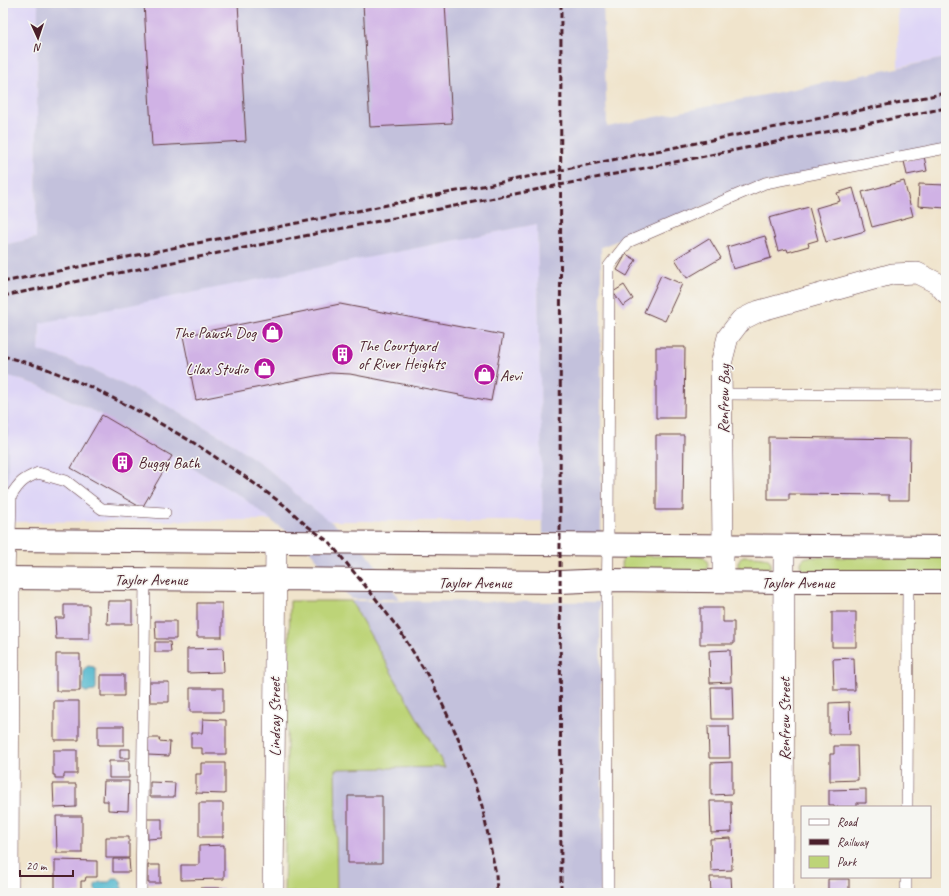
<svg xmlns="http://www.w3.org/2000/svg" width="949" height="896" font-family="Caveat,sans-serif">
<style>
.built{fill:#ded5f6}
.industrial{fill:#c3c1dc}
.green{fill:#bdd478;stroke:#847a52}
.water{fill:#4fb7cd;stroke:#4c6b7c}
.building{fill:#d0b2e5}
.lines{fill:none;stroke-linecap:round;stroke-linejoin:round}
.service-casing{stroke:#633d43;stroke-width:12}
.minor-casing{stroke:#633d43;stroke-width:22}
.secondary-casing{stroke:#633d43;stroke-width:24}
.service{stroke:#fff;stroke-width:11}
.minor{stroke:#fff;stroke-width:21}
.secondary{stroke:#fff;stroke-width:22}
.rail{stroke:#4a1f2b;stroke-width:3;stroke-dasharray:6 3;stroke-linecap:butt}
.labels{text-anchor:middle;stroke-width:3;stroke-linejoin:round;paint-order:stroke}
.poi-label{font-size:16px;fill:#4a1f2b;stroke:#f6f6f2;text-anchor:start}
.street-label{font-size:16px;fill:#4a1f2b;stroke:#f6f6f2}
</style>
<rect width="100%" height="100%" fill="#f6f6f2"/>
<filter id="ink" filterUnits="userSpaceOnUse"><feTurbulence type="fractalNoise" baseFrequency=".025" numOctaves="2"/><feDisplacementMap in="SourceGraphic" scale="8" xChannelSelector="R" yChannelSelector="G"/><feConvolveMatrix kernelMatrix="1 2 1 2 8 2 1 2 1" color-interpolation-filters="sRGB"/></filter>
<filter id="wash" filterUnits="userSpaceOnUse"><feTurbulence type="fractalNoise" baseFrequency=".012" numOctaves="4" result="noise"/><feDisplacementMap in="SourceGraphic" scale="16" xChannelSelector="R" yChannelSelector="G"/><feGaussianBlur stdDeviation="0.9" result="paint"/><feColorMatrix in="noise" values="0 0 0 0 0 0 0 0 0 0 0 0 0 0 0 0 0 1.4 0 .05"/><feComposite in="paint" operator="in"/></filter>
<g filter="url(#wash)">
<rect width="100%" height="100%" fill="#f0e4cc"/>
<path class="built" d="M3,3H38L36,238L3,245Z
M898,3H946V58L898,67Z
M537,224L543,521H328L307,504L267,468L229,441L162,403L93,370L63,358L39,351L40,322Z
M7,376L38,385L102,415L242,497L272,520L8,522Z"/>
<path class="industrial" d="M38,3H603L607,127L946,58V148L765,183L601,247V535L543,534L537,224L40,323L39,351L63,358L93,370L162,403L229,441L267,468L307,504L358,542L388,581L399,599H351L302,542L277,525L242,497L102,415L38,385L8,376V522H3V245L36,238Z
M351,601L600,602L603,893H337L335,769L444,767Z"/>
<path class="green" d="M627,556H702C708,559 710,566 705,571L625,570L623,569L621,564L623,559Z
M743,556C751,557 769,554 771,563C771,567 769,570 766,572L742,571C736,567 737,560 743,556Z
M807,557L946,558V573L805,571C799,566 800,559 807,557Z
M290,601H351L445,767L335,769L337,893H284Z"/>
<path class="water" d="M88,666L94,667L96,670V689L95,691L86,692L84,691L83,689L84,669Z
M113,878H118L121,881L122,888L119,893H98L95,890V885L100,882H109Z"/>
<g id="blocks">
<path class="building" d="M144,3H238L246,141L152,146Z
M363,3H445L452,123L370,127Z
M924,156L927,171L907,175L904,161Z
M904,181L913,216L872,227L862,192Z
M919,184L946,185V208L918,206Z
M853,188L865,231L826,242L816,208L840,201L837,193Z
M809,207L818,240L808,243L809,246L788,252L787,249L778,251L769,218Z
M765,236L771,258L733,269L727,247Z
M709,238L721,258L687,278L675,259Z
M626,254L636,260L627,276L617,270Z
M661,275L682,284L665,321L644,312Z
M624,285L633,299L623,306L613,292Z
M340,304L503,335L491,401L350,374L330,373L196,400L183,336Z
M656,347H685L684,418H656Z
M102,415L172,456L142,508L71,468Z
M656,435H684L683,510H656Z
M768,437L910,439L909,500H889V495L789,494V500H768Z
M108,601H132V624H107Z
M197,603H222V637H197Z
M64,605H89V639H56L55,618H64Z
M700,608H723V622H734V644H700Z
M832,612H856V647H832Z
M155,621H176V639H156Z
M155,642H170L171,652H155Z
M223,648L224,672L187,673V649Z
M730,650L731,682L710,683L709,651Z
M56,654H80V691H56Z
M854,658L855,690H834L833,659Z
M101,675H124V696H101Z
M149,682H169V702H150Z
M711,687H732L733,719H712Z
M190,688H223V712H190Z
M54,701H79V740H54Z
M849,702L850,734H829V703Z
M203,719L226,720V754H202V748H191V733H202Z
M98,726H124V745H98Z
M708,726H729L730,758H709Z
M148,738H160L159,741L170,742L169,756L148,755Z
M834,746H857L858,780L830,781V754H834Z
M120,749H130V758H120Z
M53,750H77V774H64V778H55V775H53Z
M109,761H129V778H109Z
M732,762V794L711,795V763Z
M201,763H225V794L196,793V774H201Z
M104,781H129L128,811L108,810V801H103Z
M150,782L175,783L174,797H150Z
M53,784H76V807L54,808Z
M866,789V803H857V807H834V805H829V790Z
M348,796H382V863H348Z
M710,801H731L732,832L711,833Z
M199,803H223V837H199Z
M56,816H82V853H57Z
M147,819H162V838L148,839Z
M106,837H129V858H106Z
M731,838L732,870L711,871L710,839Z
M224,845V879L181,880V865H199V846Z
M113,859H129L130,872H113Z
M55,860L97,861V877H86L85,881H81V893H55Z
M148,865H160V883H148Z
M710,877H731L732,893H711Z
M828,879H849V893H828Z
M200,888H223V893H200Z"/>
</g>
</g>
<g filter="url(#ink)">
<use href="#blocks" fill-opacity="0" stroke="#633d43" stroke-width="1"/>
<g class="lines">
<defs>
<path id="service" d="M722,394L946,395
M9,578L11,496C19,483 23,479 38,473L66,481L102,509L165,513
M907,807L908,582
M141,893L145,579
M608,893L607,600L608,544L609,266L628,242L765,183L946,148
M906,893V877"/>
<path id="minor" d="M723,581V545L721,364L728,337L741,320L759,311L892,274L917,273L937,283L946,293
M8,893L9,578
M273,893L276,542
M783,893L784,545"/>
<path id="secondary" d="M3,540L946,547
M3,578L250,580L275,579L560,582L608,580L784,582H946"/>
</defs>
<use href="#service" class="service-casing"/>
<use href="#minor" class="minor-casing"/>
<use href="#secondary" class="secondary-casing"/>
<use href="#service" class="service"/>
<use href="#minor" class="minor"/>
<use href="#secondary" class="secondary"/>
<path class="rail" d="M561,3L560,544L561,893
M3,282L946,93
M3,296L946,108
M3,356L42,367L93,388L142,413L194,443L244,476L284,505L306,525L329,542L376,599L400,631L433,684L460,742L482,806L496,874L497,893"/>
</g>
</g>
<defs>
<symbol id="shop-disc" viewBox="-11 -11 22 22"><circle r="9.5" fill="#b5179e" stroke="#f6f6f2"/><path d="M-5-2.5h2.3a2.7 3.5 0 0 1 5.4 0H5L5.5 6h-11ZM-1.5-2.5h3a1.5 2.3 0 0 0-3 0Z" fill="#fff"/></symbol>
<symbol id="building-disc" viewBox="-11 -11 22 22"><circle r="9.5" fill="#b5179e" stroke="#f6f6f2"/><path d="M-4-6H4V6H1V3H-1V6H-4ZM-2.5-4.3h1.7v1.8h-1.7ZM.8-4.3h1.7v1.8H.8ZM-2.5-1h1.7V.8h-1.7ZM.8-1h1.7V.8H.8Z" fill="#fff"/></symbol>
</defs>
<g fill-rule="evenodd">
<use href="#shop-disc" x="260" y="320" width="25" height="25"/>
<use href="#building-disc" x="330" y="342" width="25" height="25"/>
<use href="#shop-disc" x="252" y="356" width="25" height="25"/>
<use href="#shop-disc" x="472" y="362" width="25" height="25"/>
<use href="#building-disc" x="110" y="450" width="25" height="25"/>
</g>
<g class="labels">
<g class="poi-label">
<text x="256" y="338" text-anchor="end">The Pawsh Dog</text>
<text x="358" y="351">The Courtyard<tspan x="358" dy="18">of River Heights</tspan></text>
<text x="248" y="374" text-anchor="end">Lilax Studio</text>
<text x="500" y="381">Aevi</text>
<text x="138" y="468">Buggy Bath</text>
</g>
<g class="street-label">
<text transform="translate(723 399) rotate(-89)" y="6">Renfrew Bay</text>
<text x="151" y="585">Taylor Avenue</text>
<text x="475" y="588">Taylor Avenue</text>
<text x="798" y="588">Taylor Avenue</text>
<text transform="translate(274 717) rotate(-90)" y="6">Lindsay Street</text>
<text transform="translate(784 719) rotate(-90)" y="6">Renfrew Street</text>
</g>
</g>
<rect width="949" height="896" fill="none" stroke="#f6f6f2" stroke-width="16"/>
<rect x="801" y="806" width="130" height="72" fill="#f6f6f2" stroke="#b1a0a2"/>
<rect x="809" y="819" width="20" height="6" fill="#ffffff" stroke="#b1a0a2"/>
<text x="837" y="826" font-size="12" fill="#4a1f2b">Road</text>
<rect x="809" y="839" width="20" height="6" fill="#4a1f2b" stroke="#b1a0a2"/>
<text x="837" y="846" font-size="12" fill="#4a1f2b">Railway</text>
<rect x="809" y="856" width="20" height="12" fill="#bdd478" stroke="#b1a0a2"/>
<text x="837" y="866" font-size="12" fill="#4a1f2b">Park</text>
<g transform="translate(38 38) rotate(177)" stroke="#f6f6f2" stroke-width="3" paint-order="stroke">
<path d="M0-3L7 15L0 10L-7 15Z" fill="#4a1f2b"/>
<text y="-6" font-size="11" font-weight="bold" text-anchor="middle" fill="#4a1f2b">N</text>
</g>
<path d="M20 870v6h53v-6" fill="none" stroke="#4a1f2b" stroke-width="2"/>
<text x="26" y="870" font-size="12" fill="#4a1f2b" stroke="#f6f6f2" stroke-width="3" paint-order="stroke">20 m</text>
</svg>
